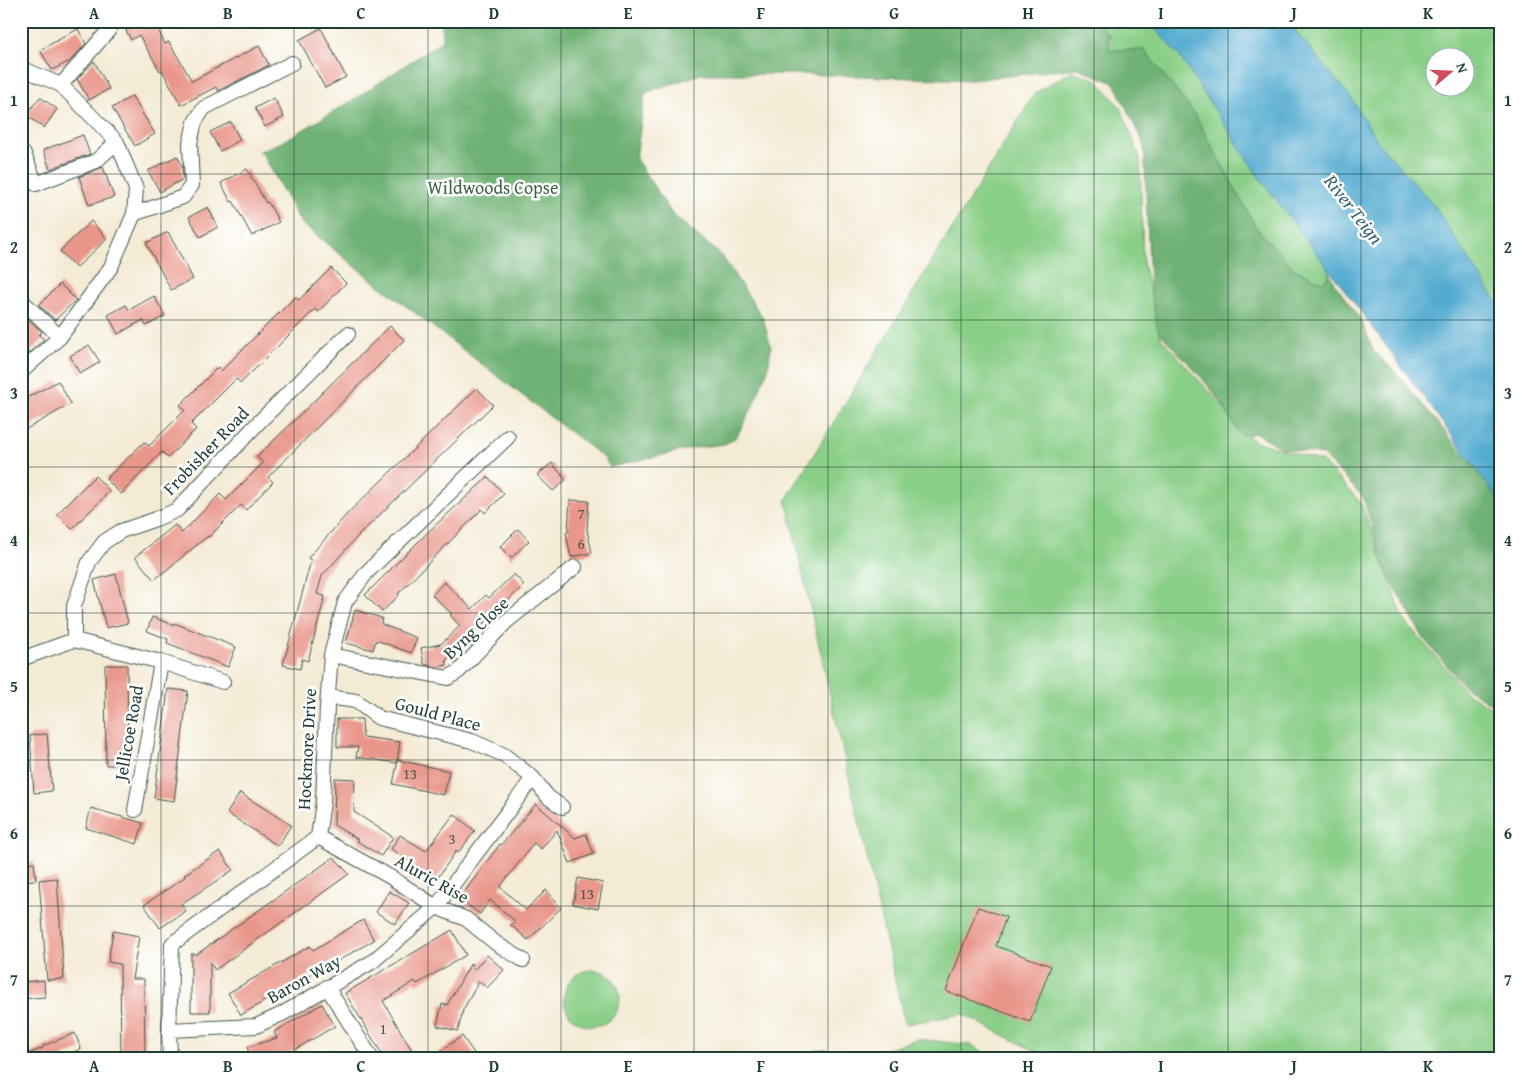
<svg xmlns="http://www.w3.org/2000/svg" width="1522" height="1080" font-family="'Gentium Book Plus',serif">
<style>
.green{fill:#8acf88;stroke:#54865e;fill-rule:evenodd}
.forest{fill:#6fb274;stroke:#477854}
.water{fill:#53abd0;stroke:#397482}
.building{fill:#e9978b}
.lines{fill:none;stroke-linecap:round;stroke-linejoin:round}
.minor-casing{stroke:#3f574c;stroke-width:16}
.minor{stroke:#fff;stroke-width:14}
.grid{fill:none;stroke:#1f3d34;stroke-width:1;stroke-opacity:0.55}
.labels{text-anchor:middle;stroke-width:5;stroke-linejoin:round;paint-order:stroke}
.number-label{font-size:15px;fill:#52544a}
.park-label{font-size:18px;fill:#3a6249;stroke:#fff}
.street-label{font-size:18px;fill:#1f3d34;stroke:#fff}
.water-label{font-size:19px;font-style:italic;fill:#31646b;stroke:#fff}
.neatline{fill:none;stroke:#1f3d34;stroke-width:2}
.grid-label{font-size:16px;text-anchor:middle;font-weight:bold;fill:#1f3d34}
</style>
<rect width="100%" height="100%" fill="#fff"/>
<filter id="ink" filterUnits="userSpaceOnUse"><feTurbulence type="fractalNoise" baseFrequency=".02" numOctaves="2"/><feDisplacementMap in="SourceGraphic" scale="10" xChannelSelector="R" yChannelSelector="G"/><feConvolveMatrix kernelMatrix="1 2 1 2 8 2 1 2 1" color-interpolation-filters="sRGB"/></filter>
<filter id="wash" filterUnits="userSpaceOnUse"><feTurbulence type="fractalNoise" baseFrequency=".0096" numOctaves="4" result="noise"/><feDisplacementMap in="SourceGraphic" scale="20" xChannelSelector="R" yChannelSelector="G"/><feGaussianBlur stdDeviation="1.12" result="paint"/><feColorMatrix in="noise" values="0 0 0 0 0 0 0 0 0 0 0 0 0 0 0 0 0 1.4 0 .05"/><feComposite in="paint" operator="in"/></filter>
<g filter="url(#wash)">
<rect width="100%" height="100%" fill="#f4ebd5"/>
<path class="green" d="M1096,21H1148L1178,54L1259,177L1322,259L1330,274L1323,282L1294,269L1255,226L1194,113L1144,50H1108L1112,39Z
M1287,21H1501V308L1432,203L1380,145L1351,98ZM1434,58H1464V88H1434Z
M1072,71L1097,80L1121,108L1140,158L1143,262L1161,338L1254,441L1323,462L1361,503L1404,620L1467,693L1501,714V1059H1050L963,1014L905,1024L786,500L1035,93Z
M564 998a28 28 0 1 1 56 0a28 28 0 1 1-56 0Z
M917,1039L971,1045L995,1059H860Z"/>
<path class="forest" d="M430,21H1097L1110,36L1108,50H1144L1194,113L1255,226L1294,269L1323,282L1328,278L1329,272L1334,283L1361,320L1373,350L1398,375L1469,461L1489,480L1501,505V711L1464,686L1424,639L1392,583L1381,557L1363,497L1323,455L1281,448L1256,433L1243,435L1239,433L1221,402L1201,377L1158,331L1150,288L1144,144L1114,83L1078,68L972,80L797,74H701L645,93L636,159L672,214L722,256L763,318L771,347L768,369L752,408L737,436L731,441L724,444L694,448L610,467L604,458L367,276L301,223L262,153L258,152L284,141L350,102L442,41V24Z"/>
<path class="water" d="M1148,21H1287L1351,98L1380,145L1432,203L1501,308V503L1371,325L1259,177L1178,54Z"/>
<g id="blocks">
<path class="building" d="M121,21H165L156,26L165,44L169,42L192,81L259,46L269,65L218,91L216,87L181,105L162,70L160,71L139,35L131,40Z
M321,28L346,77L325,88L299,40Z
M78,29L86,44L68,63V62L52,70L40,50Z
M94,61L109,89L89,100L77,79Z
M132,96L155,134L135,146L112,108Z
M40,97L57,109L44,128L26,115Z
M274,98L284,117L265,127L255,108Z
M231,122L240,140L220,151L210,132Z
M83,135L90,154L50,169L43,150Z
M177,156L182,165L183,179L160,192L148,171Z
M103,167L114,197L89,205L79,177Z
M247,169L266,203L268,202L279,222L252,236L233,201L231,202L221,183Z
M208,207L218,227L200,237L189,217Z
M91,221L107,239L76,268L60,251Z
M168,232L193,279L171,290L146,243Z
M331,268L346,283L318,312L315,309L241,383L236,379L191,424L196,429L168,458L162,452L121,494L106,479L144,442L149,446L185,410L180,405L218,367L221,371L295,297L299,300Z
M60,284L76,300L55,320L39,305Z
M154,296L165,316L146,326L143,320L118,334L108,315L126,305L129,310Z
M26,317L42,332L39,335L44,339L29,353L21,346V321Z
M390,326L404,340L268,477L273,482L246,510L241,505L209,537L208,536L154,580L135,557L175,525L182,533L220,494L226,500L263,463L257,457Z
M89,345L100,362L80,374L70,356Z
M58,381L71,404L21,432V401Z
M477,388L493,405L358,536L322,576L317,594L325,596L308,661L302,659L300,669L283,665L311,560L308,558L348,513Z
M552,463L566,480L553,491L537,475Z
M95,476L110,491L72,529L57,514Z
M488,477L504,494L485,513L482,509L398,594L399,595L382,612L365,595L428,532Z
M570,500L589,501L587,530L592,553L571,557L566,533L568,532Z
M518,529L529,541L511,558L500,547Z
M116,574L128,623L106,628L94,580Z
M514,574L524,585L446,660L447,665L436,667L424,664L421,648L441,644L460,626L450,615L452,614L432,595L444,582L472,609L486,595L489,598Z
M355,610L382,618L381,624L417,638L411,653L376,640L373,650L346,643Z
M152,617L174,625V623L236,647L228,667L167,643L168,639L147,631Z
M105,665H127L128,765H106Z
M168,689L188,691L174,801L154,798Z
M337,719H362L363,737L400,742L397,763L356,757L358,747H337Z
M47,734L52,791L34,793L30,735Z
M398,760L449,771L444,795L393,784Z
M335,778L355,779L354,812L393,837L381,856L357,841L359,840L334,825Z
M240,793L291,825L278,846L227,813Z
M536,804L575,838L586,834L594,854L570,863L557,830L541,849L534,843L500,887L526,910L546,890L561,908L528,940L511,925L515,921L490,900L480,914L459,899L500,844L501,845Z
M91,808L143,823L137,844L86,828Z
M454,814L475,831L458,853L456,851L432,886L411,873L416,865L391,849L400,835L426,851Z
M220,851L233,870L181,904L186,911L160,928L144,905L185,877L184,875Z
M334,857L349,874L215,970L210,962V1012H191V954H197Z
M34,862L36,880L21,881V863Z
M57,878L64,979L47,980L39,880Z
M578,878L603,883L598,909L573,904Z
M389,891L409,903L395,924L376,912Z
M978,907L1006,917L996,946L1051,966L1030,1022L946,991Z
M363,920L374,940L336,962L335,960L241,1015L228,993L310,946L313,950Z
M452,930L466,955L417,984L415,981L383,1001L417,1059H385L345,993Z
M113,931L139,936L132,979H144L145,1059H121L120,964L108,962Z
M487,955L504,970L487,988L479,981L463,1010L458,1031L437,1026L442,1004L447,1005L471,963L474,970Z
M44,980L45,997L21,999V982Z
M322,1004L335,1026L279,1059H251L247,1047L277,1038L274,1032Z
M75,1033L81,1049L57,1059H21V1057L43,1048V1046Z
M462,1036L478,1059H429Z"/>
</g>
</g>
<g filter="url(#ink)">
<use href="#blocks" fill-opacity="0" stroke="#3f574c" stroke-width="1"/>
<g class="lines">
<defs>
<path id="minor" d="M21,68L61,85L117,142L136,189L134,214L111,267L60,337L21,372
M61,85L109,30L105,21
M24,154L36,184L96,161L117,142
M134,214L183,197L192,185L190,143L195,122L204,108L292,63
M21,300L60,337
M74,640L161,662L223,682
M331,655L448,678L459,671L507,621L575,567
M21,659L74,640V606L89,562L104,542L121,531L156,519L177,510L258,423L348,334
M328,697L356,701L379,718L472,741L504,755L533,778L548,797L562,807
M135,810L161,662
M318,837L392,878L436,907L466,919L497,944L523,960
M327,987L372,1059
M169,1030L256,1026L282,1014L372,962L436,907L533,778
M170,1059L169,1030L172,944L318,837L323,802L327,707L331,655L345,602L367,572L508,437
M816,1059H821"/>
</defs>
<use href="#minor" class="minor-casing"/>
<use href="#minor" class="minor"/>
</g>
</g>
<path class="grid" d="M161,21V1059M294,21V1059M428,21V1059M561,21V1059M694,21V1059M828,21V1059M961,21V1059M1094,21V1059M1228,21V1059M1361,21V1059M21,174H1501M21,320H1501M21,467H1501M21,613H1501M21,760H1501M21,906H1501"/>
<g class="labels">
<g class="number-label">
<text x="581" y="519">7</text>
<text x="581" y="549">6</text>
<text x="410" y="779">13</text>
<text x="452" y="844">3</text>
<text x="587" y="899">13</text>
<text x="383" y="1034">1</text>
</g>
<g class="park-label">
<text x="493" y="194">Wildwoods Copse</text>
</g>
<g class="street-label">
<text transform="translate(206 451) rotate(-46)" y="6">Frobisher Road</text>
<text transform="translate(476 628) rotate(-43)" y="6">Byng Close</text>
<text transform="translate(438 714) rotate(15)" y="6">Gould Place</text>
<text transform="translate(129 733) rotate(-80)" y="6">Jellicoe Road</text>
<text transform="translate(307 749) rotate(-87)" y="6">Hockmore Drive</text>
<text transform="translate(432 879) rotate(29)" y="6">Aluric Rise</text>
<text transform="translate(304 979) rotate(-29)" y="6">Baron Way</text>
</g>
<g class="water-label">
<text transform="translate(1354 209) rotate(52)" y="7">River Teign</text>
</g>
</g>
<rect width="1522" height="1080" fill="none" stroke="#fff" stroke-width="55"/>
<g transform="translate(1450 72) rotate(71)"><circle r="24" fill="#ffffff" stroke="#a5b1ae"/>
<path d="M0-4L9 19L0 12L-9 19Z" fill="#d1495b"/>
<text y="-8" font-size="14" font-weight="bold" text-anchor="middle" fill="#1f3d34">N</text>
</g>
<rect x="28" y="28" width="1466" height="1024" class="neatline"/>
<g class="grid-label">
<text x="94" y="19">A</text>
<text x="228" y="19">B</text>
<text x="361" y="19">C</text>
<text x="494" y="19">D</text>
<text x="628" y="19">E</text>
<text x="761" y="19">F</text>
<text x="894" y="19">G</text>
<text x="1028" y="19">H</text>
<text x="1161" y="19">I</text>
<text x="1294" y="19">J</text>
<text x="1428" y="19">K</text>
<text x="14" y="106">1</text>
<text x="1508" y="106">1</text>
<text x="14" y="253">2</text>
<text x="1508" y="253">2</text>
<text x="14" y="399">3</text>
<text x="1508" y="399">3</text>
<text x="14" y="546">4</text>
<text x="1508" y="546">4</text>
<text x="14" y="692">5</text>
<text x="1508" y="692">5</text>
<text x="14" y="839">6</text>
<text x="1508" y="839">6</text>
<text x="14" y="985">7</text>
<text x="1508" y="985">7</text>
<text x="94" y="1072">A</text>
<text x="228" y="1072">B</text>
<text x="361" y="1072">C</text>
<text x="494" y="1072">D</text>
<text x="628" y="1072">E</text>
<text x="761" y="1072">F</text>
<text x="894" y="1072">G</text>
<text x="1028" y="1072">H</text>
<text x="1161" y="1072">I</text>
<text x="1294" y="1072">J</text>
<text x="1428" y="1072">K</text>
</g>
</svg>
